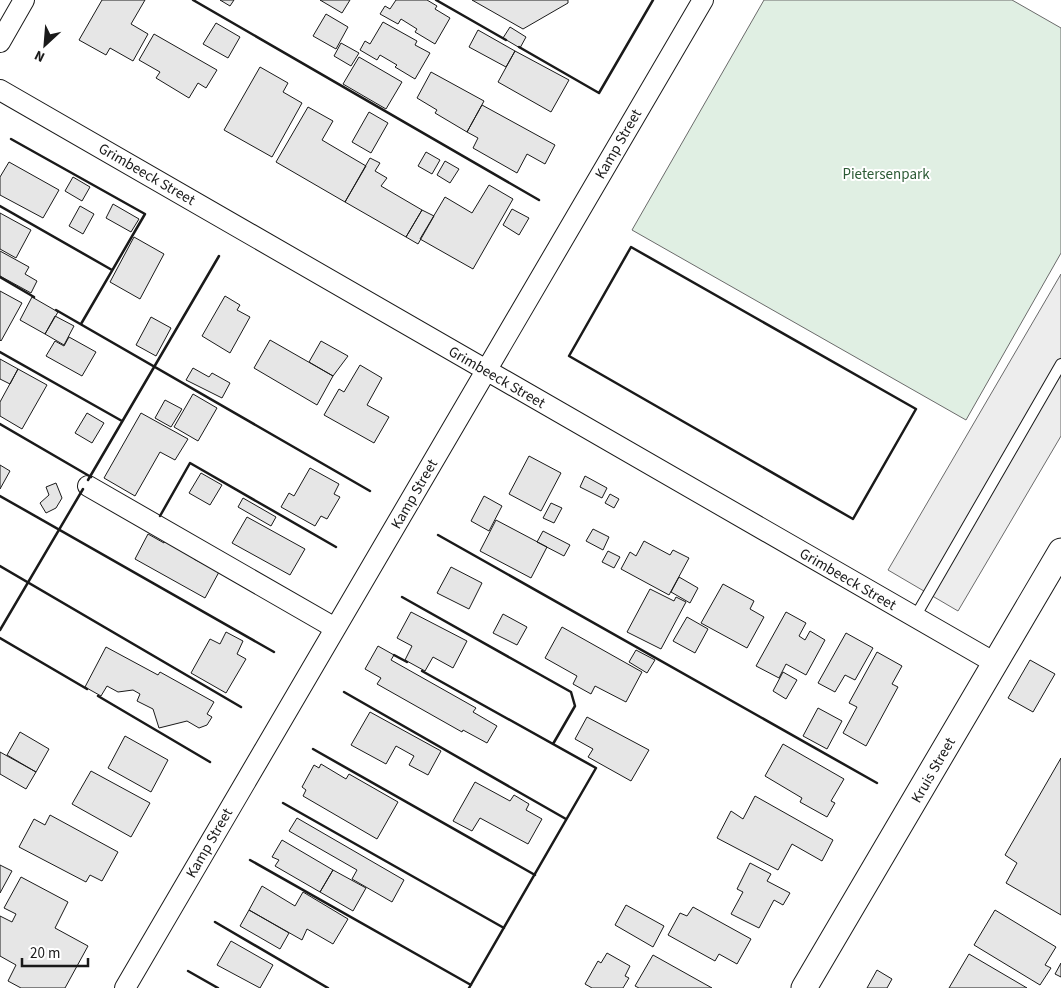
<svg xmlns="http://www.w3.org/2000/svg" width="1061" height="988" font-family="'Source Sans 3',sans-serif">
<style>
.green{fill:#e0efe3;stroke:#6a6a6a}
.parking{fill:#ededed;stroke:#6a6a6a}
.building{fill:#e6e6e6;stroke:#1a1a1a}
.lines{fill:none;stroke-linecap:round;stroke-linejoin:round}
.service-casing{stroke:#1a1a1a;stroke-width:12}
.minor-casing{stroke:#1a1a1a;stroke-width:22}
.tertiary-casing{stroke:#1a1a1a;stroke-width:27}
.service{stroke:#fff;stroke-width:10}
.minor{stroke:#fff;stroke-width:20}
.tertiary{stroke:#fff;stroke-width:25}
.wall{stroke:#1a1a1a;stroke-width:2.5}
.labels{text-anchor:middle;stroke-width:4;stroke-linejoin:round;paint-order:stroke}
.street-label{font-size:15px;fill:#1a1a1a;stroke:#fff}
.park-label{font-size:15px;fill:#2b5a34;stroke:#fff}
</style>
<rect width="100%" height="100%" fill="#fff"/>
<path class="green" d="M764,0H1012L1061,28V253L966,420L632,230Z"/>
<path class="parking" d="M1061,274V436L958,611L888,570Z"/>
<path class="building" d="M102,0H145L131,24L148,34L133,61L110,48L106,55L79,40Z
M220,0H234L230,6Z
M320,0H350L342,13Z
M396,0H427L437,6L435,9L450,18L435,44L415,32L417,29L401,19L398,24L380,14L385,6L390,9Z
M472,0H568V3L523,29Z
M326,14L348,27L336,49L313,36Z
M383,22L417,41L415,45L430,53L415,79L395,67L397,65L380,55L377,60L360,50L365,41L370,44Z
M216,23L240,37L228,58L203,44Z
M510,27L526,37L520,48L503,38Z
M478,30L515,51L506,67L469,47Z
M154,34L217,70L206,88L198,83L189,98L156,78L160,72L139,60Z
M341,43L359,53L351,66L334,56Z
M515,51L569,80L551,112L498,82Z
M359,57L402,82L386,109L343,84Z
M260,67L288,83L283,92L302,103L272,157L224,130Z
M431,72L484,101L467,132L435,113L437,110L417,98Z
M482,105L555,145L545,164L527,154L517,173L473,148L478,138L467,132Z
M308,107L333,121L322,140L366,166L345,202L276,162Z
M369,112L388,123L371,153L352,142Z
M426,152L440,160L432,174L418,166Z
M370,158L380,163L375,171L387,178L381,186L422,210L406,237L345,202Z
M445,161L459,169L450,183L437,175Z
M9,162L59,190L43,218L0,195V177Z
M73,177L90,187L82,201L65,191Z
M489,185L513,199L473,269L420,239L445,197L472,213Z
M113,204L139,219L131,232L106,218Z
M80,206L94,214L83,234L69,226Z
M512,209L529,218L519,235L503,225Z
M422,210L434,216L418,244L406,237Z
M0,213L31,230L16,258L0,249Z
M134,237L164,254L140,299L110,282Z
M0,251L29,267L25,274L37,281L31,293L0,276Z
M0,291L22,303L1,341L0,340Z
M225,296L240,305L237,310L250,317L230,353L202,336Z
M32,297L58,312L45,334L20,320Z
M55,316L74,326L64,345L45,334Z
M151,317L171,328L156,356L136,345Z
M69,337L96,352L82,376L46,356L55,341L64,346Z
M270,340L333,376L317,405L254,368Z
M321,341L348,356L333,376L309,362Z
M0,359L18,369L10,384L0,379Z
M360,365L382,378L367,405L389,417L374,443L324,415L339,389L344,392Z
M193,368L209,377L212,373L230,383L222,398L186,380Z
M18,369L47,385L22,429L0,416V402Z
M193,394L217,408L198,441L174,427Z
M165,400L182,409L171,427L155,418Z
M87,413L104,423L92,443L75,433Z
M141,413L188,439L175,460L160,452L135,496L104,478Z
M529,456L561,473L541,511L509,494Z
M0,465L10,471L0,489Z
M310,468L339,484L334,494L340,497L327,519L321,516L315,526L281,507L289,493L294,496Z
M201,473L222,485L210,505L189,493Z
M585,476L607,488L602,498L580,487Z
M56,483L62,498L56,508L46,513L40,503L49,495L46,487Z
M610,494L619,499L614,508L605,503Z
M484,496L502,506L489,531L471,521Z
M243,498L276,517L271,526L238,507Z
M551,503L562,508L554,523L543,518Z
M247,517L305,549L290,575L232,543Z
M496,520L547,547L531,578L480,551Z
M593,529L609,537L603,550L586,541Z
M543,531L570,545L564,556L537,542Z
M148,534L164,543L167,536L198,552L194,559L219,572L205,598L135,559Z
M644,541L670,555L673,550L689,558L669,595L621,569L630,552L636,556Z
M608,551L620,557L614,568L602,562Z
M451,567L482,583L469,609L437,593Z
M679,577L698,588L690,603L671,592Z
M723,584L754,601L750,609L764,617L747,648L701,623Z
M650,589L674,601L676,597L686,602L661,649L627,632Z
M411,612L467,641L453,668L433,657L425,671L405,660L412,646L397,638Z
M786,612L806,623L799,636L805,640L810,631L825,640L806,675L786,664L779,678L756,666Z
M503,614L527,627L517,645L493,633Z
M687,617L708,629L695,653L673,641Z
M562,627L642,672L626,702L595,686L591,694L573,684L577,676L545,658Z
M226,632L243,641L237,654L246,659L226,693L191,673L210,639L220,644Z
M846,633L873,648L855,680L845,675L835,692L818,683Z
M378,646L394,655L391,660L476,708L473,712L497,726L487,743L463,730L462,732L377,684L381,678L365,669Z
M106,647L158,675L160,672L214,702L207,714L212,717L207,725L199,728L187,721L159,728L153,709L137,701L140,694L133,690L118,692L107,686L101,696L85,687Z
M636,650L655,660L647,673L629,662Z
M877,652L902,666L892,684L898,687L866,746L843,733L857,707L849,703Z
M1030,660L1055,674L1033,712L1008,698Z
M783,672L797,680L786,699L773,691Z
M818,708L842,721L827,749L803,736Z
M370,712L441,751L428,775L409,765L414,756L396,746L386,764L351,745Z
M587,717L649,750L631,781L588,757L593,749L575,739Z
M20,732L49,749L36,772L7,755Z
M125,736L168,760L151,792L108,768Z
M783,744L844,779L831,801L835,803L827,817L800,802L802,798L765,776Z
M0,752L36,772L26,789L0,774Z
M1061,758V915L1006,883L1017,863L1005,855Z
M321,764L346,779L349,774L398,802L377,839L303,796L306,790L302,787L314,765L319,768Z
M91,771L150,803L131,837L72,804Z
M475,782L510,801L514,795L529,804L526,810L542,819L528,844L480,818L472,831L453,821Z
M755,796L833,840L822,861L792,844L778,870L717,838L731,811L743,819Z
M50,815L118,852L102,881L90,875L86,882L19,847L34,819L45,825Z
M297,818L404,880L392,902L352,879L357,870L289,831Z
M282,840L333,870L320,892L275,866L279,860L272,857Z
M750,863L771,874L767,881L790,893L783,905L774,900L759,928L731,914L743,892L737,889Z
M0,865L12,871L0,893Z
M333,870L366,888L353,911L320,892Z
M21,877L68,902L55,928L88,946L65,988H21L8,981L16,965L0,956V916L12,922L16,914L4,908Z
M262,886L295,906L303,892L348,919L333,944L307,929L302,940L249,910Z
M626,905L664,926L653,947L615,925Z
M693,907L751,939L737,964L719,954L715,961L668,935L680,913L687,916Z
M249,910L289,933L280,949L240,926Z
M995,910L1056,947L1045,965L1051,968L1040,985L974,945Z
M231,941L273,965L260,988L217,965Z
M607,953L630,966L625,976L629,978L623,988H592L585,984L598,961L601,963Z
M969,954L1027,988H949Z
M653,955L712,988H639L635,986Z
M1061,963V977L1055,974Z
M877,970L892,979L887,988H867Z"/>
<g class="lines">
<defs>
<path id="service" d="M915,617L1061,364"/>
<path id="minor" d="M0,42L24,0
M0,90L995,663
M88,486L335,628
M125,988L703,0"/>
<path id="tertiary" d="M804,988L1061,551"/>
</defs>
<use href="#service" class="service-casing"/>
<use href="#minor" class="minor-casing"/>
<use href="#tertiary" class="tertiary-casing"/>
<use href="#service" class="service"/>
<use href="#minor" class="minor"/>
<use href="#tertiary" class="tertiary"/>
<path class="wall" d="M193,0L539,200
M436,0L506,40
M519,47L599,93L653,0
M11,139L145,214L81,324
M0,206L112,270
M631,247L916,409L853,519L569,356Z
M0,277L34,297
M56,310L370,491
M0,352L122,421
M0,424L91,477
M88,480L219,256
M0,496L274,652
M160,516L190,463L336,547
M438,535L877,783
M0,566L241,707
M402,597L571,692L575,706L553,744
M0,630L83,489
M0,638L87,689
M394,655L407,662
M422,671L596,768L469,988
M344,692L566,819
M98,696L210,762
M313,749L535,875
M283,803L504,928
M250,860L471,985
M215,922L328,988
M188,971L218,988"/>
</g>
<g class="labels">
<g class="street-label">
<text transform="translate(618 144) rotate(-60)" y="5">Kamp Street</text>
<text transform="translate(147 174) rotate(30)" y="5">Grimbeeck Street</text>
<text transform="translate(497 377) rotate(30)" y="5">Grimbeeck Street</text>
<text transform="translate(414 494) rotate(-60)" y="5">Kamp Street</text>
<text transform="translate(848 579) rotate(30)" y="5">Grimbeeck Street</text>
<text transform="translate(933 770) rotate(-60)" y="5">Kruis Street</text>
<text transform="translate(209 843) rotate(-60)" y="5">Kamp Street</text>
</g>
<g class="park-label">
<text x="886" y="179">Pietersenpark</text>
</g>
</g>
<g transform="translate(45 45) rotate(206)" stroke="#ffffff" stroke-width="4" paint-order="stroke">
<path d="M0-4L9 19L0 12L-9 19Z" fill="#1a1a1a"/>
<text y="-8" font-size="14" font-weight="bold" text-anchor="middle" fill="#1a1a1a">N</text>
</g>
<path d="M22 958v8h66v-8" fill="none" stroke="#1a1a1a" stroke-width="2.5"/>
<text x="30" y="958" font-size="15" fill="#1a1a1a" stroke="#ffffff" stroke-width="4" paint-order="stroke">20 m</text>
</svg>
